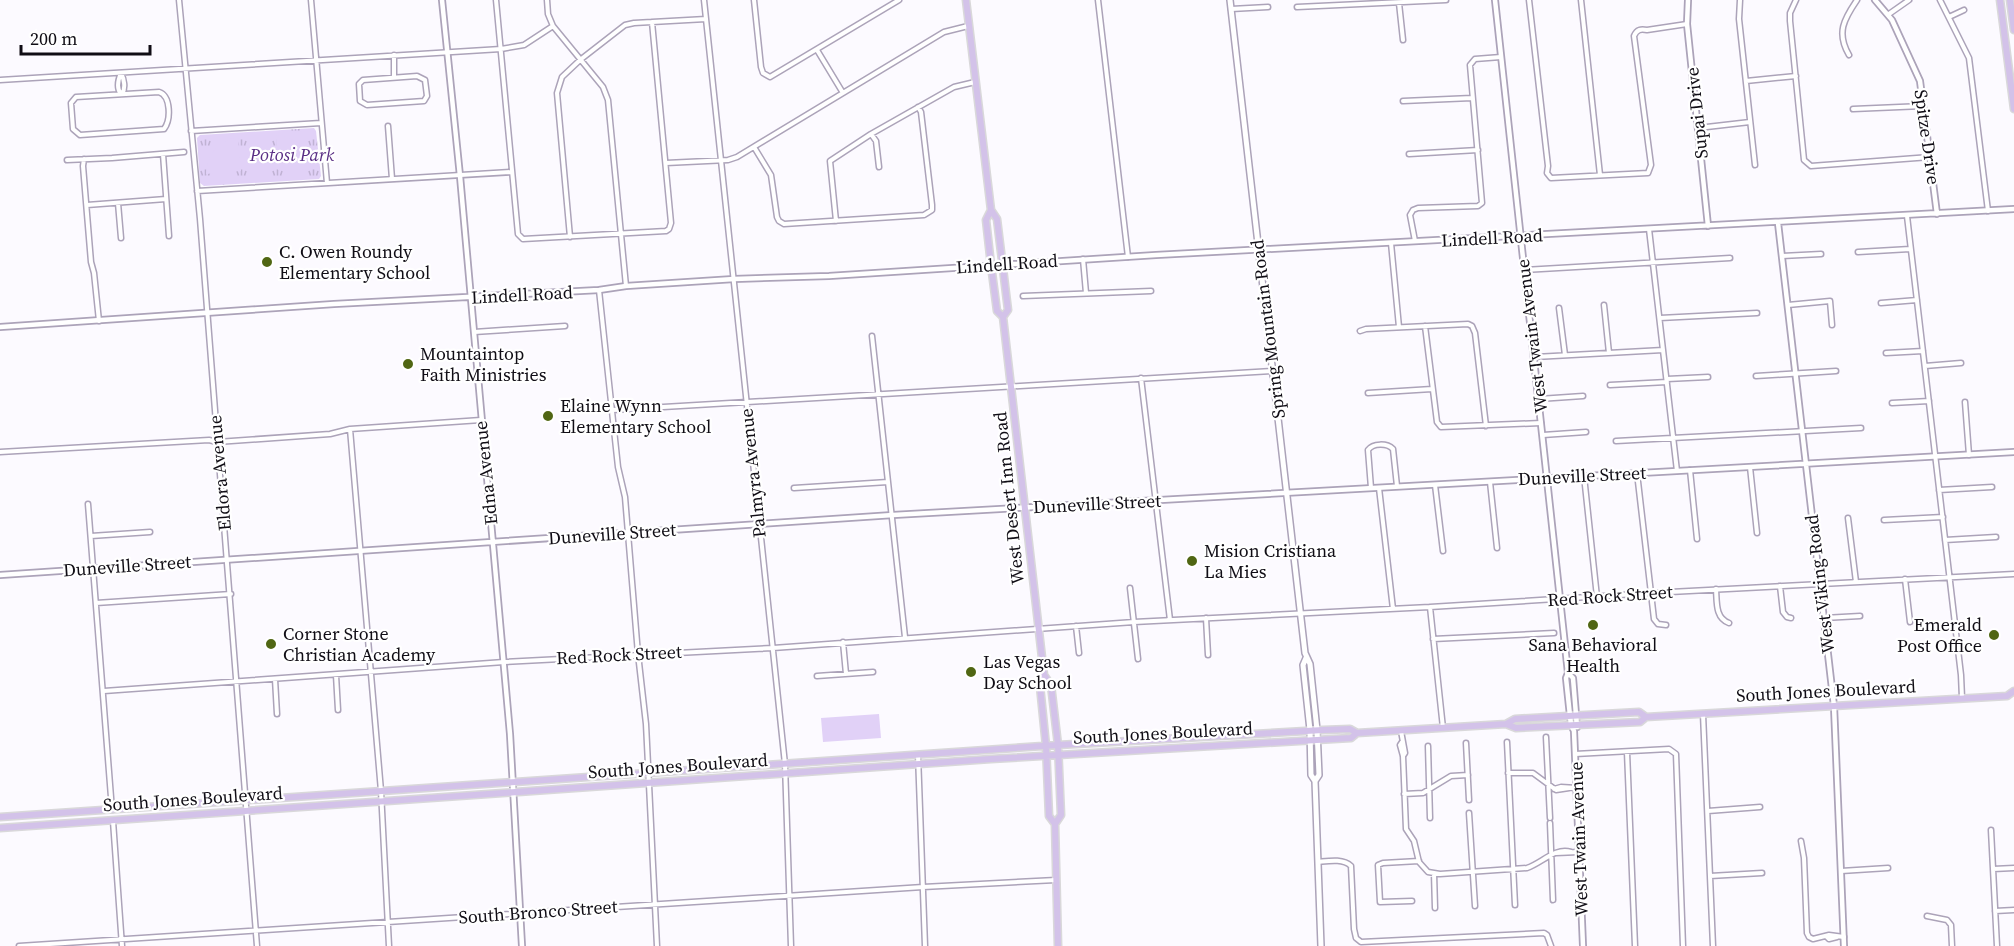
<svg xmlns="http://www.w3.org/2000/svg" width="2014" height="946" font-family="'Source Serif 4',serif">
<style>
.grass{fill:url(#grass-tufts)}
.garden{fill:#e1d1f7}
.lines{fill:none;stroke-linecap:round;stroke-linejoin:round}
.minor-casing{stroke:#aca3b9;stroke-width:7}
.tertiary-casing{stroke:#aca3b9;stroke-width:8}
.secondary-casing{stroke:#aca3b9;stroke-width:8}
.primary-casing{stroke:#d9d8da;stroke-width:9}
.minor{stroke:#fff;stroke-width:4}
.tertiary{stroke:#fff;stroke-width:4.5}
.secondary{stroke:#fff;stroke-width:5}
.primary{stroke:#d3c2e9;stroke-width:6}
.poi-dot{fill:#506613;stroke:#fff;stroke-width:2}
.labels{text-anchor:middle;stroke-width:4.5;stroke-linejoin:round;paint-order:stroke}
.street-label{font-size:18px;fill:#100d15;stroke:#fff}
.park-label{font-size:18px;font-style:italic;fill:#592d84;stroke:#fff}
.poi-label{font-size:18px;fill:#100d15;stroke:#fff;text-anchor:start}
</style>
<defs>
<pattern id="grass-tufts" width="24" height="20" patternUnits="userSpaceOnUse" patternTransform="scale(1.5)"><rect width="24" height="20" fill="#e1d1f7"/><path d="M3 7l-1-3M5 7V3M7 7l1-3M15 17l-1-3M17 17v-4M19 17l1-3" fill="none" stroke="#c0b2d3"/></pattern>
</defs>
<rect width="100%" height="100%" fill="#fcfaff"/>
<path class="grass" d="M314,128L316,131L321,176L319,179L204,186L200,183L197,138L200,135Z"/>
<path class="garden" d="M276,135C295,137 311,148 313,169L278,170Z
M238,137L241,171L206,174C208,154 217,141 238,137Z
M879,714L881,738L823,742L821,718Z"/>
<g class="lines">
<defs>
<path id="minor" d="M179,0L200,219L257,946
M311,0L327,183
M496,0L518,234L523,239L666,231L669,229L671,223L652,22
M547,0L548,14L553,26L603,87L608,100L626,286
M704,0L785,764L791,946
M754,0L761,67L763,73L770,77L899,0
M1098,0L1128,257
M1529,0L1548,166L1547,173L1551,178L1648,173L1651,165L1634,36C1637,29 1641,29 1647,30L1687,24
M1581,0L1600,175
M1740,0L1739,19L1755,165
M1796,0L1790,13V21L1804,160L1811,166L1930,157
M1940,0L1969,58L1988,211
M1399,3L1403,40
M1297,7L1446,0
M1231,9L1268,7
M1889,14L1909,0
M1949,17L1964,10
M817,50L843,93
M394,55V77
M1849,55C1836,33 1844,19 1857,0
M121,73C118,80 116,88 121,94
M121,73C124,79 126,88 122,94
M417,76L425,80L427,96L424,101L367,105L360,101L359,84L363,80Z
M0,80L501,49L524,45L553,26
M1746,81L1796,76
M159,92C171,96 171,120 164,129L80,135L73,129L71,103L76,97Z
M1403,101L1472,98
M1853,109L1923,106
M388,126L392,179
M1698,128L1750,122
M191,131L321,123
M871,134L876,141L879,167
M754,147L771,175L777,217L779,221L784,224L924,215L932,210V205L921,112L918,107
M163,154L169,236
M1409,154L1478,150
M84,159L83,166L91,262L94,273L99,321
M67,160L112,158L184,152
M666,163L728,160L737,157L944,32L968,26
M197,191L512,172
M118,203L121,238
M87,205L166,199
M1907,216L1961,675L1962,698
M836,221L830,161L871,134L954,87L975,82
M1649,229L1677,471
M570,237L557,93L562,77L580,60L625,25L634,23L706,19
M1415,241L1410,215L1413,210L1418,208L1478,206L1482,203L1470,65L1475,59L1501,57
M1391,243L1399,327
M1858,252L1910,249
M1782,256L1821,254
M1083,259L1086,293
M1524,270L1730,258
M599,290L618,467L625,497L638,654L646,724L657,946
M1023,296L1151,291
M1881,303L1917,300
M1604,305L1609,353
M1788,305L1830,301L1832,325
M1559,308L1565,355
M1660,318L1757,313
M1425,326L1437,422L1441,427L1541,423
M1360,331L1366,329L1468,324L1472,326L1475,333L1486,426
M474,332L565,326
M872,336L905,637
M1886,353L1923,351
M1535,357L1663,350
M1925,366L1961,363
M1756,376L1836,371
M1141,378L1170,620
M1667,379L1708,377
M1610,385L1667,382
M1368,393L1432,389
M1539,399L1583,396
M1965,402L1969,455
M1892,403L1929,401
M613,410L1273,371
M350,429L381,791L389,946
M1543,435L1586,432
M1616,441L1861,428
M0,452L209,440L217,442L330,434L350,429L481,420
M1750,467L1757,533
M1690,470L1697,539
M1637,473L1654,619L1658,624L1666,625
M1584,476L1597,597
M1490,482L1497,548
M1435,485L1443,551
M794,488L888,482
M1371,488L1368,450C1373,443 1387,443 1393,449L1397,486
M1379,488L1393,609
M1939,490L1992,487
M88,504L112,810
M1848,518L1856,582
M1884,520L1943,517
M91,536L150,532
M1945,540L1996,537
M1905,579L1910,622
M1780,586L1783,612L1787,617L1791,618
M1130,588L1138,659
M1716,589C1717,602 1715,618 1729,623
M96,603L231,594
M1430,607L1443,728
M1206,618L1208,655
M1824,618L1860,616
M1076,626L1079,653
M1433,639L1554,633
M843,642L846,674
M336,675L338,710
M817,676L873,672
M275,679L277,714
M104,691L504,662L773,648L1134,622L1430,607L1651,593L2014,574
M1703,714L1713,946
M1401,731L1405,753L1403,756
M1546,737L1550,818
M1402,742L1400,745L1403,756L1406,829L1414,841L1419,862L1428,872L1440,874L1527,868C1542,863 1555,847 1571,852
M1507,742L1515,905
M1466,743L1469,800
M1428,746L1430,818
M1627,752L1635,946
M1575,754L1669,749L1676,754L1683,946
M918,755L925,946
M1508,773H1533L1556,790L1569,788
M1554,789L1561,787L1577,788
M1404,794L1423,793L1451,776L1468,775
M1708,811L1760,807
M1469,813L1475,906
M113,821L122,946
M1550,823L1553,900
M1991,830L1997,946
M1801,841L1804,858L1807,933L1809,937L1813,939L1829,935L1844,937
M1556,853L1579,852
M1318,862C1328,861 1343,858 1351,866L1354,929L1356,938L1361,942L1544,933L1547,935L1551,946
M1993,869L2014,868
M1841,871L1888,868
M1434,873L1435,908
M1710,876L1762,873
M1412,901L1380,902L1378,865L1383,863L1419,861
M1995,911L2014,910
M1927,916L1947,920L1951,925L1952,946
M1827,937L1829,939L1837,937
M19,946L923,887L1056,880"/>
<path id="tertiary" d="M442,0L460,176L510,734L522,946
M1495,0L1568,673L1566,678L1571,725L1574,731L1583,946
M1688,0L1687,24L1708,226
M1875,0L1892,20L1920,81L1937,214
M1778,223L1834,706L1844,946
M0,327L334,304L599,290L626,286L734,279L829,276L1156,255L2014,209
M0,575L893,515L2014,452
M1568,673L1573,678L1577,727"/>
<path id="secondary" d="M1230,0L1305,653L1310,664L1317,730L1319,775L1315,781
M1306,658L1303,665L1310,730L1311,775L1315,781L1321,946"/>
<path id="primary" d="M966,0L991,210L986,220L991,265L997,311L1003,317
M2000,0L2014,109
M2010,0L2014,30
M991,210L997,219L1008,310L1003,317L1044,675L1040,686L1046,746L1049,816L1055,824
M1044,675L1051,685L1058,745L1061,815L1055,824L1058,946
M1506,724L1516,728L1640,722L1646,717
M0,817L1058,745L1323,730L1350,729L1357,733L1506,724L1515,719L1639,712L1646,717L2007,696L2014,691
M0,828L991,759L1351,738L1357,733"/>
</defs>
<use href="#minor" class="minor-casing"/>
<use href="#tertiary" class="tertiary-casing"/>
<use href="#secondary" class="secondary-casing"/>
<use href="#primary" class="primary-casing"/>
<use href="#minor" class="minor"/>
<use href="#tertiary" class="tertiary"/>
<use href="#secondary" class="secondary"/>
<use href="#primary" class="primary"/>
</g>
<g class="poi-dot">
<circle cx="267" cy="262" r="6"/>
<circle cx="408" cy="364" r="6"/>
<circle cx="548" cy="416" r="6"/>
<circle cx="1192" cy="561" r="6"/>
<circle cx="1593" cy="625" r="6"/>
<circle cx="1994" cy="635" r="6"/>
<circle cx="271" cy="644" r="6"/>
<circle cx="971" cy="672" r="6"/>
</g>
<g class="labels">
<g class="street-label">
<text transform="translate(1697 113) rotate(-96)" y="6">Supai Drive</text>
<text transform="translate(1927 137) rotate(82)" y="6">Spitze Drive</text>
<text transform="translate(1492 238) rotate(-3)" y="6">Lindell Road</text>
<text transform="translate(1007 264) rotate(-4)" y="6">Lindell Road</text>
<text transform="translate(522 295) rotate(-3)" y="6">Lindell Road</text>
<text transform="translate(1268 329) rotate(-97)" y="6">Spring Mountain Road</text>
<text transform="translate(1532 336) rotate(-97)" y="6">West Twain Avenue</text>
<text transform="translate(220 473) rotate(-95)" y="6">Eldora Avenue</text>
<text transform="translate(486 473) rotate(-96)" y="6">Edna Avenue</text>
<text transform="translate(753 473) rotate(-96)" y="6">Palmyra Avenue</text>
<text transform="translate(1582 476) rotate(-3)" y="6">Duneville Street</text>
<text transform="translate(1009 498) rotate(-96)" y="6">West Desert Inn Road</text>
<text transform="translate(1097 504) rotate(-3)" y="6">Duneville Street</text>
<text transform="translate(612 534) rotate(-4)" y="6">Duneville Street</text>
<text transform="translate(127 566) rotate(-4)" y="6">Duneville Street</text>
<text transform="translate(1820 584) rotate(-97)" y="6">West Viking Road</text>
<text transform="translate(1610 596) rotate(-4)" y="6">Red Rock Street</text>
<text transform="translate(619 655) rotate(-3)" y="6">Red Rock Street</text>
<text transform="translate(1826 691) rotate(-3)" y="6">South Jones Boulevard</text>
<text transform="translate(1163 733) rotate(-3)" y="6">South Jones Boulevard</text>
<text transform="translate(678 766) rotate(-4)" y="6">South Jones Boulevard</text>
<text transform="translate(193 799) rotate(-4)" y="6">South Jones Boulevard</text>
<text transform="translate(1579 839) rotate(-92)" y="6">West Twain Avenue</text>
<text transform="translate(538 912) rotate(-4)" y="6">South Bronco Street</text>
</g>
<g class="park-label">
<text x="292" y="161">Potosi Park</text>
</g>
<g class="poi-label">
<text x="279" y="258">C. Owen Roundy<tspan x="279" dy="21">Elementary School</tspan></text>
<text x="420" y="360">Mountaintop<tspan x="420" dy="21">Faith Ministries</tspan></text>
<text x="560" y="412">Elaine Wynn<tspan x="560" dy="21">Elementary School</tspan></text>
<text x="1204" y="557">Mision Cristiana<tspan x="1204" dy="21">La Mies</tspan></text>
<text x="1982" y="631" text-anchor="end">Emerald<tspan x="1982" dy="21">Post Office</tspan></text>
<text x="283" y="640">Corner Stone<tspan x="283" dy="21">Christian Academy</tspan></text>
<text x="1593" y="651" text-anchor="middle">Sana Behavioral<tspan x="1593" dy="21">Health</tspan></text>
<text x="983" y="668">Las Vegas<tspan x="983" dy="21">Day School</tspan></text>
</g>
</g>
<path d="M21 45v9h129v-9" fill="none" stroke="#100d15" stroke-width="3"/>
<text x="30" y="45" font-size="18" fill="#100d15" stroke="#ffffff" stroke-width="4.5" paint-order="stroke">200 m</text>
</svg>
